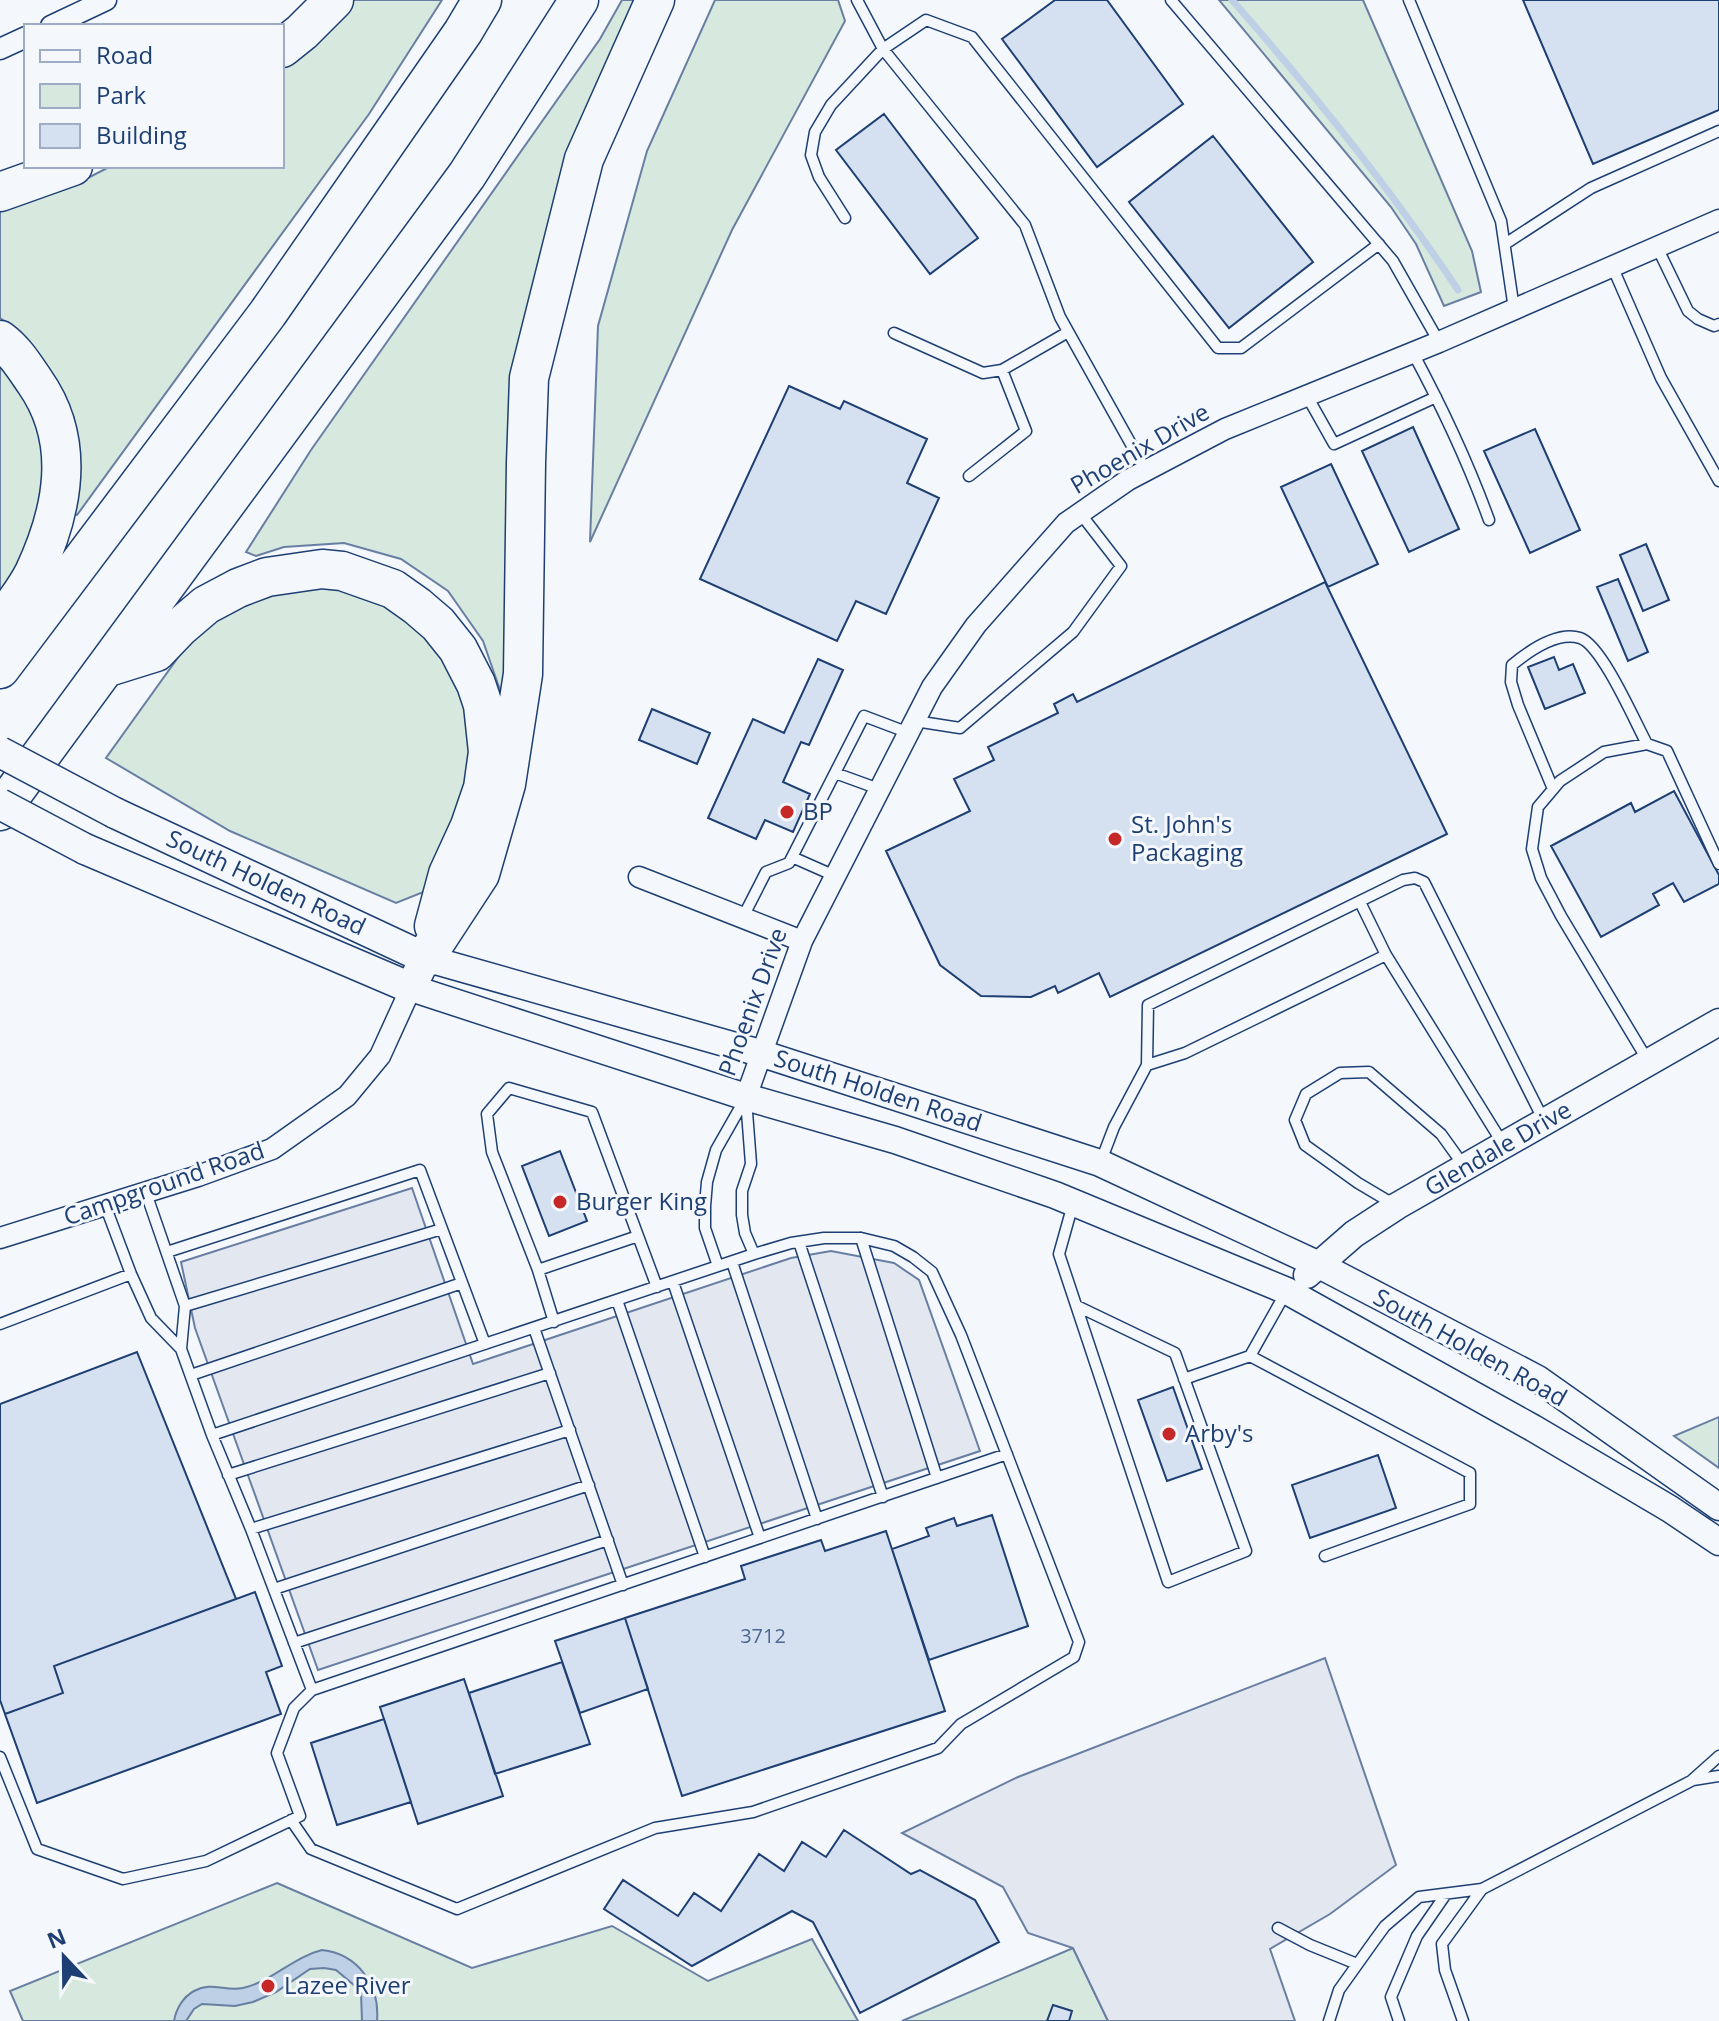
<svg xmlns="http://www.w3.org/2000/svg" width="1719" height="2021" font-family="'Open Sans',sans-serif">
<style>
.green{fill:#d7e8df;stroke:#687fa3;stroke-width:2}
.parking{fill:#e3e8f0;stroke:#687fa3;stroke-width:2}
.water{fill:#bed0e5;stroke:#687fa3;stroke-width:2}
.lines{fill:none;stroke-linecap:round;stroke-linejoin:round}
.stream{stroke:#bed0e5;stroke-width:7}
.building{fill:#d5e0f0;stroke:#1d3f73;stroke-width:2}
.service-casing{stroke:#1d3f73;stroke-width:13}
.minor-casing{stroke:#1d3f73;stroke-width:23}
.tertiary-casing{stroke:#1d3f73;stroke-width:29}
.secondary-casing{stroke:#1d3f73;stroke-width:33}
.motorway-casing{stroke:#1d3f73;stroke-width:41}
.service{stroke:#f4f7fb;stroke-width:10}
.minor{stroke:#f4f7fb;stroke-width:20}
.tertiary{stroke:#f4f7fb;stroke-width:26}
.secondary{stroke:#f4f7fb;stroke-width:30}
.motorway{stroke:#f4f7fb;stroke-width:38}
.secondary-bridge-casing{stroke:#1d3f73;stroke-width:33;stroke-linecap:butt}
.secondary-bridge{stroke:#f4f7fb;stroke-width:30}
.poi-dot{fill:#c62828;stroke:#f4f7fb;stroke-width:3}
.labels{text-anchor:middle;stroke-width:6;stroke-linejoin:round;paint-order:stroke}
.number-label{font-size:20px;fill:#4b6792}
.street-label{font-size:24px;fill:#1d3f73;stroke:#f4f7fb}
.poi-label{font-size:24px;fill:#1d3f73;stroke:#f4f7fb;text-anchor:start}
</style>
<rect width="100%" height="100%" fill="#f4f7fb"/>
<path class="green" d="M353,0H442L369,114L77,515L73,513L79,466L74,418L49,369L18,330L0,318V210L84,180L111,166H282V65L307,46Z
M622,0H641L561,185L509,689L500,690L483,641L448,591L401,559L344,543L284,547L256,556L246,552L311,450L600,39Z
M715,0H838L845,21L732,230L590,542L598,326L647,151Z
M1219,0H1363L1472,251L1481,292L1444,306L1416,244L1391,207Z
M0,357L40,416L48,461L35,548L0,594Z
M303,584L360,591L410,613L447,653L467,701L472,753L461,798L426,891L396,903L230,831L106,758L197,631L239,603Z
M1719,1417V1468L1674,1436Z
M277,1883L472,1968L612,1926L708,1981L812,1939L858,2021H23L10,1991Z
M1073,1948L1108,2021H902Z"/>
<path class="parking" d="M412,1188L473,1364L791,1258L831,1251L894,1263L919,1280L980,1451L318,1670L195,1328L181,1262Z
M1325,1658L1396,1865L1330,1914L1270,1949L1295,2021H1108L1073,1948L1028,1933L1003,1887L902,1833L1018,1777Z"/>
<path class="water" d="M322,1950C358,1954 380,1985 377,2021H362L361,1993L355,1986L336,1970L324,1968L310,1969L276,1992L253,2002L235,2006L202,2004L194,2009L186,2021H174C176,2009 183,1997 194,1991C212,1981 225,1992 243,1988C273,1981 293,1957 322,1950Z"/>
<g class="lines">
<path class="stream" d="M1232,0C1313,92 1390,188 1458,290"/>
</g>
<path class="building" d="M1055,0H1107L1183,104L1097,167L1002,39Z
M1523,0H1719V110L1593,164Z
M884,114L978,238L930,274L836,150Z
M1213,136L1313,262L1229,328L1129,202Z
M789,386L840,409L844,401L927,439L907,483L939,498L886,614L856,601L837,641L700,579Z
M1413,427L1459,529L1409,552L1362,451Z
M1535,429L1580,530L1530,553L1484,451Z
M1331,464L1378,564L1328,587L1281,487Z
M1646,544L1669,600L1643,611L1620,555Z
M1618,579L1648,652L1628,661L1597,587Z
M1325,582L1447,834L1110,997L1099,973L1058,993L1055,986L1031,997L981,996L940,965L886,851L970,811L954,779L994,760L988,747L1058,713L1054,704L1073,694L1077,702Z
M1554,657L1559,670L1573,664L1585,693L1545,709L1528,667Z
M818,659L843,670L809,745L801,742L783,782L810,794L793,832L765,820L756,839L708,818L753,719L784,733Z
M652,709L710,733L697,764L639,740Z
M1674,791L1719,875V884L1684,902L1673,883L1653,894L1659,905L1601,937L1551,846L1631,803L1635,812Z
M560,1151L587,1221L549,1236L522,1166Z
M137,1352L236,1599L54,1666L63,1693L5,1714L0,1700V1404Z
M1173,1387L1202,1469L1167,1481L1138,1400Z
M1378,1455L1396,1508L1310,1538L1292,1485Z
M992,1515L1028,1626L929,1660L892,1549L929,1536L926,1528L954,1518L957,1526Z
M886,1531L945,1711L682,1796L625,1618L745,1579L741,1566L821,1540L825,1551Z
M255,1592L282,1666L266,1672L281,1714L37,1803L5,1714L63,1693L54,1666Z
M625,1618L648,1689L580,1713L555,1641Z
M562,1662L590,1744L495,1774L469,1693Z
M464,1679L503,1796L418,1824L380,1707Z
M384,1719L411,1802L337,1825L311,1743Z
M844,1830L911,1874L920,1870L975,1900L999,1942L860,2013L813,1922L792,1911L692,1966L604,1909L623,1880L678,1916L694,1893L721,1911L759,1854L784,1871L802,1842L826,1857Z
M1053,2005L1072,2011L1069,2021H1047Z"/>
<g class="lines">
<defs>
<path id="service" d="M857,0L883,49L1025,225L1060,317L1146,471
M1171,0L1393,261L1439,342
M1409,0L1501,221L1514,309
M845,218L819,177L811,155L815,132L831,105L883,49L926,20L972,37L1218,348H1241L1379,244
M1505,244L1591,188L1719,131
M1657,247L1688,311L1698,319L1714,326L1719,324
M1612,266L1661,378L1719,481
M894,333L983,373L1002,370
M1413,353C1442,407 1468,462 1489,520
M1307,396L1334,444L1436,397
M969,476L1026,431L1002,370L1068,332
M915,721L960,728L1073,632L1121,566L1080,513
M835,773L879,789
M1553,789L1518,705L1511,682L1512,665C1529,651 1557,631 1580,638C1602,645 1635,722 1647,744
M792,857L835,876
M1360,902L1386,955L1503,1144
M743,917L766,872L789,863L864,716L909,733
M1648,1061L1561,916L1541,878L1532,849L1538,807L1560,781L1604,752L1647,744L1667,751L1719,864
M1147,1065L1185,1053L1386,955
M746,1099L751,1164L742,1191V1215L745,1233L754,1254
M1101,1161L1114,1127L1147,1065L1148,1005L1403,880L1415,878L1424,882L1544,1121
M146,1193L185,1306L181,1349
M1073,1204L1059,1254L1168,1582L1246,1551L1175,1353L1077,1306
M105,1205L131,1274L151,1318L181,1349L212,1435L251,1529L312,1690
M1395,1205L1358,1183L1305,1145L1295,1120L1306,1094L1340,1073L1369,1072L1441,1134L1464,1166
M861,1238L937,1478
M799,1242L883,1497
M167,1252L420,1170L485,1344
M732,1262L817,1519
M718,1266L705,1228V1206L707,1182L716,1150L745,1099
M538,1270L638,1236
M673,1282L760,1538
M1286,1292L1250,1356L1470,1473V1504L1325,1556
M617,1300L705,1557
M185,1306L442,1229
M554,1322L538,1270L492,1152L487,1114L509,1088L592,1112L657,1287
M0,1324L131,1274
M534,1328L623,1585
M191,1375L462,1283
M1184,1379L1250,1356
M212,1435L754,1254L791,1243L824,1238H861L894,1246L913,1257L932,1272L961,1335L1079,1642L1074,1657L961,1724L938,1748L753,1812L655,1828L457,1909L311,1849L291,1820
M228,1475L550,1373
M251,1529L570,1430
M274,1589L589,1485
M294,1643L608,1540
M0,1757L37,1849L123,1879L206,1861L300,1816L277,1753L294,1708L312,1690L1007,1454
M1693,1780L1719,1776
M1278,1928L1310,1945L1357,1964
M1329,2021L1339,1990L1374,1941L1385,1926L1419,1897L1482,1889L1691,1781L1719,1756
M1399,2021L1391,1997L1417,1936L1446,1894
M1463,2021L1445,1970L1442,1944L1482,1889"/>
<path id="minor" d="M51,26L106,0
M0,49L26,37
M639,877L802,941
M746,1097L802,941L932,687L976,625L1066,523L1128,480L1225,429L1439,342L1719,220
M0,1238L198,1176L272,1149L347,1096L380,1056L411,988"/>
<path id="tertiary" d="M425,958L760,1053L1100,1163L1319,1265L1538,1379L1719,1507
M411,988L746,1097L895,1140L1055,1195L1287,1291L1533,1428L1670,1509L1719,1542
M1307,1275L1354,1234L1397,1206L1719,1022"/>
<path id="secondary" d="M85,849L411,988L425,958L115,813"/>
<path id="motorway" d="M282,48L302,32L334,0
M0,192L73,166
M0,340C15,351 24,366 35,382C77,442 63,511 34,573C25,591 11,608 0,624
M108,667L156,652L179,628L206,605L238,588L267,577L322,569L342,571L393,589L417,606L438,624L458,649L476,684L483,705L488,752L483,788L470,826L448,874L434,926
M0,669L268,313L463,32L482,0
M0,811L467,175L579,0
M425,958L480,874L506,784L523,674L526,463L529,378L584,159L655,0"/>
</defs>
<use href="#service" class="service-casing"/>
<use href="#minor" class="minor-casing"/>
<use href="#tertiary" class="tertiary-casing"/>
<use href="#secondary" class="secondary-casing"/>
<use href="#motorway" class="motorway-casing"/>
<use href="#service" class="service"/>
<use href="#minor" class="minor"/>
<use href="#tertiary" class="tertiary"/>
<use href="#secondary" class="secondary"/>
<use href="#motorway" class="motorway"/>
<defs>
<path id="secondary-bridge" d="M0,752L115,813
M0,804L85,849"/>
</defs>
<use href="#secondary-bridge" class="secondary-bridge-casing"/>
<use href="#secondary-bridge" class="secondary-bridge"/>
</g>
<g class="poi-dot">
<circle cx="787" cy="812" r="8"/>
<circle cx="1115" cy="839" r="8"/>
<circle cx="560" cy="1202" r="8"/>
<circle cx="1169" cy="1434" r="8"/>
<circle cx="268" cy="1986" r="8"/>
</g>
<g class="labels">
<g class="number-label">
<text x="763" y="1643">3712</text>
</g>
<g class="street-label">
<text transform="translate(1140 449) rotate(-30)" y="8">Phoenix Drive</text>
<text transform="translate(266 883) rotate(25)" y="8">South Holden Road</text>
<text transform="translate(753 1002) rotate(-70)" y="8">Phoenix Drive</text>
<text transform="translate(878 1091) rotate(18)" y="8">South Holden Road</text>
<text transform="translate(1498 1149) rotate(-30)" y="8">Glendale Drive</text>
<text transform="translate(164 1184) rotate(-19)" y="8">Campground Road</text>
<text transform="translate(1470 1348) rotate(29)" y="8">South Holden Road</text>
</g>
<g class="poi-label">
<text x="803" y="820">BP</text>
<text x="1131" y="833">St. John's<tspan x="1131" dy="28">Packaging</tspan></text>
<text x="576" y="1210">Burger King</text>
<text x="1185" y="1442">Arby's</text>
<text x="284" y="1994">Lazee River</text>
</g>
</g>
<rect x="24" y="24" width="260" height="144" fill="#f4f7fb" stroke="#9eadc5" stroke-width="2"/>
<rect x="40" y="50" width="40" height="12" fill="#f4f7fb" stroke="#9eadc5" stroke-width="2"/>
<text x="96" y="64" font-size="24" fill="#1d3f73">Road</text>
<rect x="40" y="84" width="40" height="24" fill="#d7e8df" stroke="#9eadc5" stroke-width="2"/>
<text x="96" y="104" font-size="24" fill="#1d3f73">Park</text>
<rect x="40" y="124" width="40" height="24" fill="#d5e0f0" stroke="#9eadc5" stroke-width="2"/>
<text x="96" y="144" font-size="24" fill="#1d3f73">Building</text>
<g transform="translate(64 1957) rotate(338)" stroke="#f4f7fb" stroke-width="6" paint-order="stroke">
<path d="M0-6L14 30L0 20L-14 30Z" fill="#1d3f73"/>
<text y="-12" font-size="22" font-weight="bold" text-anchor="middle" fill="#1d3f73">N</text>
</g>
</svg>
